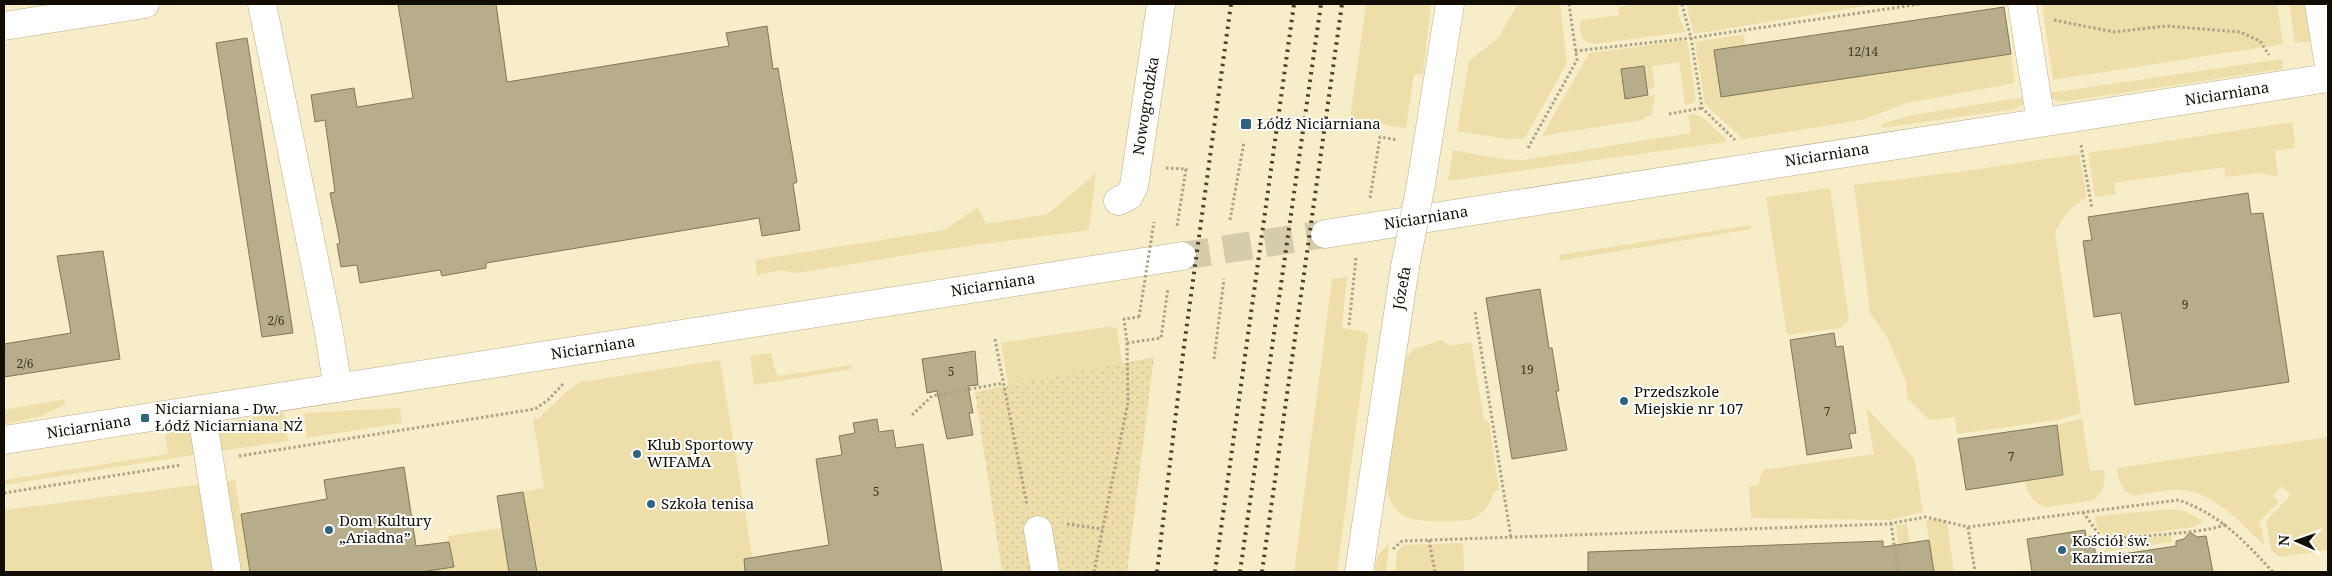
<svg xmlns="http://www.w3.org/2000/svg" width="2332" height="576" font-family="'Noto Serif',serif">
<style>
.green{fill:#eedfaa}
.park{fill:url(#park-dots)}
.building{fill:#b7ad8b;stroke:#807756}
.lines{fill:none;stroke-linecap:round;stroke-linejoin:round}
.minor-tunnel{stroke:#d5ccab;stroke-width:28;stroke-dasharray:28 14;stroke-linecap:butt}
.minor-casing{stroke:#b7ae8c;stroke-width:29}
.path{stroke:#aba387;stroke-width:3;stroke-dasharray:2.5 2.5;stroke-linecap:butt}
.minor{stroke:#fff;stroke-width:28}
.rail{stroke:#484231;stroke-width:4;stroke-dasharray:2.5 5;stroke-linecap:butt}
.minor-bridge-casing{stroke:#b7ae8c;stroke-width:29;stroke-linecap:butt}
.path-bridge{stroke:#aba387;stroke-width:3;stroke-dasharray:2.5 2.5;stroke-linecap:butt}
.minor-bridge{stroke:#fff;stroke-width:28}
.poi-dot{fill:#2f6480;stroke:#fff;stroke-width:2}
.labels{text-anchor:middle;stroke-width:4;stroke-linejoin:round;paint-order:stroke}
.number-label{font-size:12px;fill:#3b3625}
.street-label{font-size:15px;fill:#120e03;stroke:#fff}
.poi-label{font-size:15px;fill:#120e03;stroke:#fff;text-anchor:start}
</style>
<defs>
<pattern id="park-dots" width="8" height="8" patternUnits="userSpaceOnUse" patternTransform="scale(1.25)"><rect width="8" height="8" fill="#eedfaa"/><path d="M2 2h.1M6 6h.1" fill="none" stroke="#cbbe91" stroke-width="1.8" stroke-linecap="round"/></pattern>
</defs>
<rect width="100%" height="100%" fill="#f7edc9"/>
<path class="green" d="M1366,4H1431L1423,74H1414L1406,128L1350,119Z
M1518,4H1560L1567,63L1525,138L1507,139L1457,131L1469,61L1498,38Z
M1640,4H1678L1679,17L1686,32L1593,44L1583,39L1579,26L1582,20L1619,15L1618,7Z
M1686,4H1878L1694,34Z
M2042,4H2277L2283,44L2053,80Z
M2289,4H2307L2312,41L2295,43Z
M1744,34L1745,46L1714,51L1721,97L2011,54L2015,83L1907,103L1862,120L1743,139L1705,104L1695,42Z
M1687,40L1696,100L1694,103L1685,105L1679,62L1652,66L1655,88L1648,89L1644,66L1621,69L1625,99L1655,95L1652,114L1641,120L1542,136L1589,53Z
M2282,59L2283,69L2062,102L2053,99L2048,93Z
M2026,97L2023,104L2015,109L1882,128L1881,124L1912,115Z
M1693,114L1701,116L1725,138L1726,142L1448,181L1453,150L1502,159L1522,160L1691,133L1688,115Z
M2293,122L2295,148L2275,151L2278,177L2260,173L2226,177L2224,167L2114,183L2116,194L2095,197L2088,153Z
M2079,154L2087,197C2072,207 2061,216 2055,234L2081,413L2058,420L1957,434L1955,417L1929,420L1907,398L1906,381L1888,339L1870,313L1854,185L1958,172Z
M1096,173L1089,230L946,249L797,273L780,270L757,275L755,260L944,230L978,207L986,224L1048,214Z
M1830,188L1849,320L1841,328L1787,335L1766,197Z
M1751,225V229L1560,261L1559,255Z
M1347,277L1342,326L1344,328L1366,332L1368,336L1337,572H1294L1332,279Z
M1111,326L1117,329L1122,365L1027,495L1001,343Z
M1441,340L1451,346L1471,342L1484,420L1489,422L1499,490L1495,491C1490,501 1487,509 1478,516C1469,522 1458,520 1447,521C1415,522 1389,521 1386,481L1406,358L1414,349Z
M771,353L776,373L779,376L851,365V369L754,385L750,356Z
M720,360L755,572H384L381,552L449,542L448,536L502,528L497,496L544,488L533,419L541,418L542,414C556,404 565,391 580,382Z
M65,399V405L38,417L4,424V410Z
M400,408L402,423L307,438L304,413Z
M1866,408L1914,458L1923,512L1889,520L1751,518L1749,487L1758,485L1763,470L1874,454Z
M284,412L288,441L219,451L218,433L226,422Z
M2082,418L2090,471L2104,470C2106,483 2103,497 2090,501L2046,507C2033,504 2028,494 2025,481L2063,475L2057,425Z
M185,428L197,438L199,454L4,485V480L168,454L165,436L169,431Z
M2328,437V550L2279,557L2271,550L2266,521L2291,495L2282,486L2273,496L2279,501L2259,522L2260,527H2262L2264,545C2241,524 2213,490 2179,490C2164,489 2148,494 2133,496C2121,491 2119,480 2117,468Z
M235,480L250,572H4V510Z
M2173,509L2187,512L2203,521L2194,527L2110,538C2100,534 2095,527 2095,516Z
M1939,519L1947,522L1954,572H1934L1926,520Z
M1907,524L1914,572H1902L1896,525Z
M2171,535L2172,542L2103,552L2108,546L2115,542Z
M1389,543L1386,572H1374L1378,555Z
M1463,543L1464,572H1395L1397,552L1403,545Z"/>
<path class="park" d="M1154,357L1127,572H1002L975,392Z"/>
<path class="building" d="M398,4H496L507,82L729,46L726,33L767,26L773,69L778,68L797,182L793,184L800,230L762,236L759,218L486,263V268L442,276L440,270L360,283L357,265L341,267L337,244L340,243L330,193L335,192L325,120L315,122L311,95L354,88L357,107L413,98Z
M2004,7L2011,54L1721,97L1714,50Z
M247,38L293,333L262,337L216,43Z
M1644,66L1648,95L1625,99L1621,69Z
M2248,193L2251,214L2263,213L2289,382L2135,405L2121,313L2094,317L2083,241L2092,240L2088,217Z
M103,251L120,359L4,377V344L71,333L57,256Z
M1540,289L1549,348H1552L1559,391H1556L1567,450L1512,459L1486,298Z
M1834,333L1836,347L1843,346L1856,433L1849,434L1852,448L1807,455L1790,340Z
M975,351L978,385L968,386L973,413H969L973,435L947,439L937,391L927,393L922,359Z
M877,419L879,432L893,430L896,448L923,444L942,572H745L744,559L829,545L816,459L842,455L839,436L855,433L853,423Z
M2057,425L2063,475L1966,490L1958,439Z
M404,467L416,546L449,542L454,567L421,572H250L241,514L327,499L324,480Z
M523,492L537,572H509L497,496Z
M2085,530L2086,537L2093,536L2096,558L2176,546V541L2184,539L2190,532L2197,537L2206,536L2213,572H2032L2027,539Z
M1929,540L1934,572H1588V552L1883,541V547Z"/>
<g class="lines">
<path class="minor-tunnel" d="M1182,256L1325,234"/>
<defs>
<path id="minor" d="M262,4L328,327L338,388
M2022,4L2041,122
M2319,4L2328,60
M4,26L145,4
M1421,184L1450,4
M1118,201L1129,196L1134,186L1161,4
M1325,234L2328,78
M201,409L227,572
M4,440L1182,256
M1038,530L1045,572
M1359,572L1405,267"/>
</defs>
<use href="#minor" class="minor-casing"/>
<path class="path" d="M1682,4L1691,38L1702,108L1735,140
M2054,20L2114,32L2166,26L2240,32L2260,41L2269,55
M1575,51L1691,38L1920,4
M1669,114L1702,108
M2081,145L2092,209
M1528,148L1577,60L1569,4
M1166,168L1186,169L1177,226
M1370,198L1380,137L1398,140
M1230,220L1244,142
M1475,312L1511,538
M1349,325L1356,258
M995,339L1027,505
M1127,343L1161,338L1168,288
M1214,359L1224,279
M912,415L932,396L1003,383
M239,456L535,409L548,400L564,383
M4,493L181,465
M2083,512L2102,539C2124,537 2212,533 2226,524
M1891,523L1898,572
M1067,524L1103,529
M1968,527L1975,572
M1429,540L1435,572
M1393,549L1402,541L1887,524L1926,517L1968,527L2179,500C2222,516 2243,540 2273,572
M1094,572L1128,402L1127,343L1124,319L1139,317"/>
<use href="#minor" class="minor"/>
<path class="rail" d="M1157,572L1184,346L1231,4
M1215,572L1294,4
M1240,572L1321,4
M1262,572L1342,4"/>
<defs>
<path id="minor-bridge" d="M1405,267L1421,184"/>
</defs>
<use href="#minor-bridge" class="minor-bridge-casing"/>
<path class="path-bridge" d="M1139,317L1154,222"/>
<use href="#minor-bridge" class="minor-bridge"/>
</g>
<g class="poi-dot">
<rect x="1240" y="118" width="12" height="12" rx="2.5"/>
<circle cx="1624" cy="401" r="5"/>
<rect x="140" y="413" width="10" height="10" rx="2.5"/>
<circle cx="637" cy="454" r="5"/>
<circle cx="651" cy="504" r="5"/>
<circle cx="329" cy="530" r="5"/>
<circle cx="2062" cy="550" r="5"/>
</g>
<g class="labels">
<g class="number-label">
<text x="1863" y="56">12/14</text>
<text x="2185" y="309">9</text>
<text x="276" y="325">2/6</text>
<text x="25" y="368">2/6</text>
<text x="1527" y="374">19</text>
<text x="951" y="376">5</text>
<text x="1827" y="416">7</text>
<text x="2011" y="461">7</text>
<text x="876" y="496">5</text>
</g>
<g class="street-label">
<text transform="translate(2227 94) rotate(-9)" y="5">Niciarniana</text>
<text transform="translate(1146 106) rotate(-81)" y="5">Nowogrodzka</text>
<text transform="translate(1827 155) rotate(-9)" y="5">Niciarniana</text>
<text transform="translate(1426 218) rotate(-9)" y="5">Niciarniana</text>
<text transform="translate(993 285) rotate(-9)" y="5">Niciarniana</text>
<text transform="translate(1402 288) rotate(-80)" y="5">Józefa</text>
<text transform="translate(593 348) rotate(-9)" y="5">Niciarniana</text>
<text transform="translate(89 427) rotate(-9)" y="5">Niciarniana</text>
</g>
<g class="poi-label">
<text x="1257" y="129">Łódź Niciarniana</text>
<text x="1634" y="397">Przedszkole<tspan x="1634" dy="17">Miejskie nr 107</tspan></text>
<text x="155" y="414">Niciarniana - Dw.<tspan x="155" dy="17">Łódź Niciarniana NŻ</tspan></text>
<text x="647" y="450">Klub Sportowy<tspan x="647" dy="17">WIFAMA</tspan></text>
<text x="661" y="509">Szkoła tenisa</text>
<text x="339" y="526">Dom Kultury<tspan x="339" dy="17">„Ariadna”</tspan></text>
<text x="2072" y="546">Kościół św.<tspan x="2072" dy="17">Kazimierza</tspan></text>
</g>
</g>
<rect width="2332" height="576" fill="none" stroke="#120e03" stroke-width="10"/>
<g transform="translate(2297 541) rotate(272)" stroke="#ffffff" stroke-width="4" paint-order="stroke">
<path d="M0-4L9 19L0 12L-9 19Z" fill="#120e03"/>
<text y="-8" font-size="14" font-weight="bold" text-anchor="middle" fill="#120e03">N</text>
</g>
</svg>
